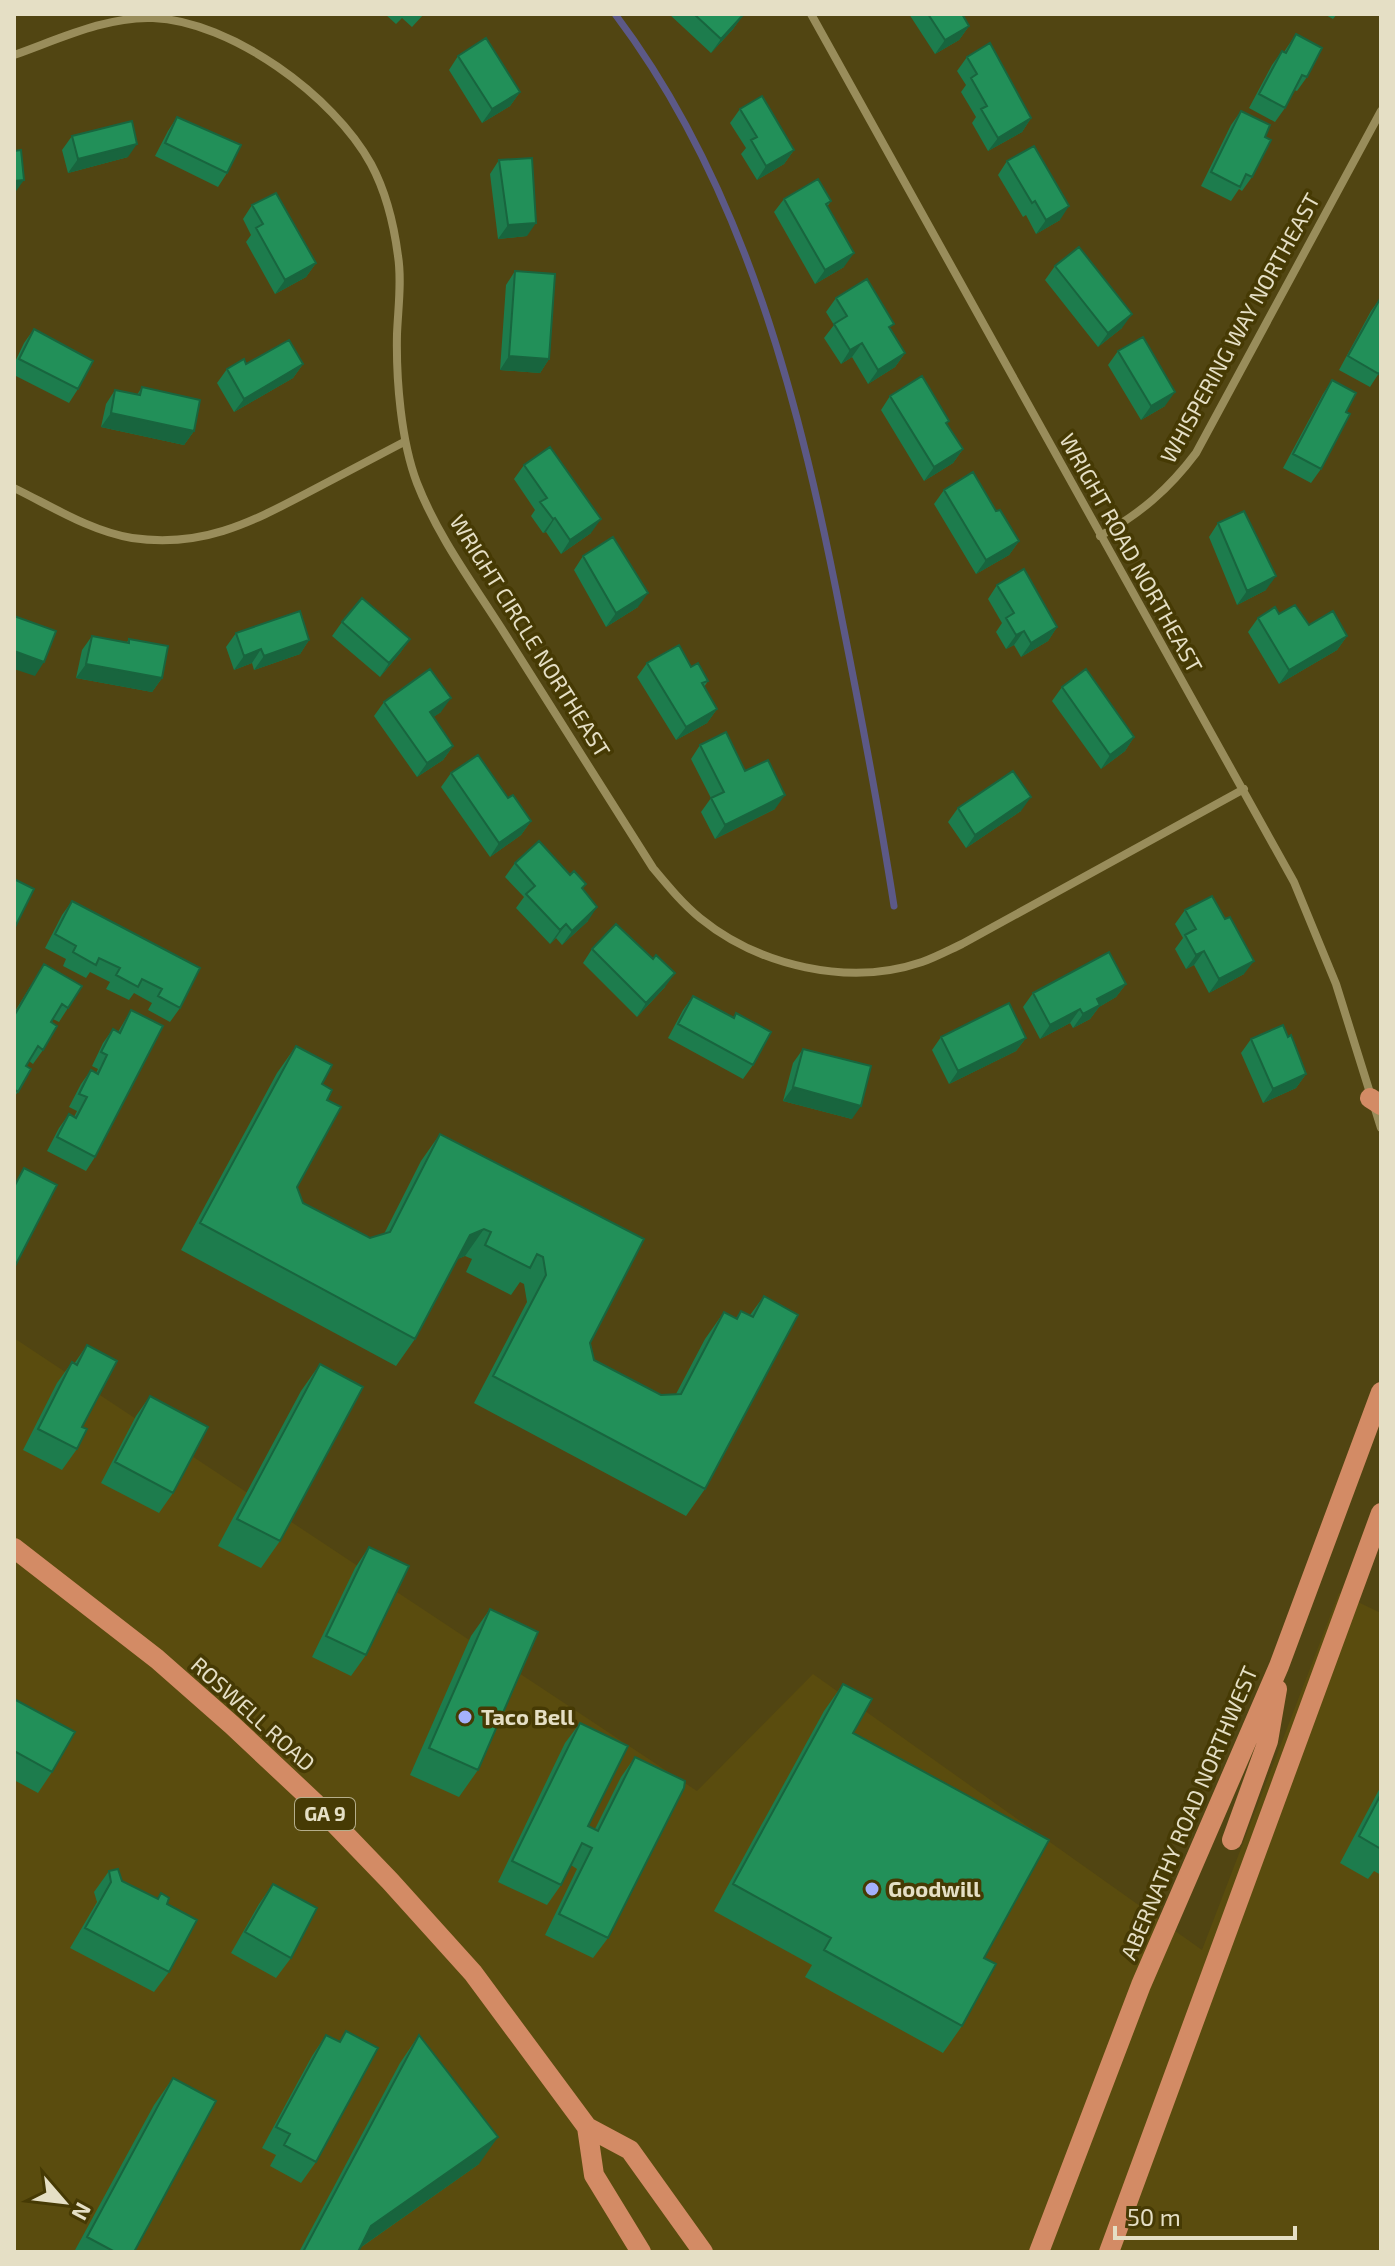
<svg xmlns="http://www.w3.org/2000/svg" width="1395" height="2266" font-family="'Exo 2',sans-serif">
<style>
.built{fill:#5a4c0e}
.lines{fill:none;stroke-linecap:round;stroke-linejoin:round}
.stream{stroke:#5c5987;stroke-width:7}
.street{stroke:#998d5b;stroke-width:8}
.primary{stroke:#d38b65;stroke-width:20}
.wall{fill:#1d7c4d}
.shaded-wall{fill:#18653e}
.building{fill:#229059;stroke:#18653e;stroke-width:2}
.poi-dot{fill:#a4b1fc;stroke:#463a04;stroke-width:3}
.labels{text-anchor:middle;stroke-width:7;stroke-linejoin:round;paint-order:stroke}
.shield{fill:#463a04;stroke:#b5ae8b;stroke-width:2}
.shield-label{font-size:20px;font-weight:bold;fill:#e5dfc5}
.street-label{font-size:22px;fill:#e5dfc5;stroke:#463a04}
.poi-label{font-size:22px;font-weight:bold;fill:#e5dfc5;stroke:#463a04;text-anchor:start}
</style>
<rect width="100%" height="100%" fill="#514512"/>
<path class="built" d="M14,1338L697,1791L813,1674L1202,1950L1339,1593L1381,1613V2252H14Z"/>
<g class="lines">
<path class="stream" d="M615,14C747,189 801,409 842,620C861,715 879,810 894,906"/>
<path class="street" d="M811,14L1294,882L1336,984L1381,1128
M14,55C57,40 106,16 153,18C231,21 334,96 371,164C386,192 394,225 398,256C402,281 398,309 397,334C396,379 401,441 417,483C438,537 474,585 505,634C555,712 604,790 653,868C668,886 682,903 700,918C759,966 849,987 922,962C936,957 949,950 962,944L1244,789
M14,488C51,506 90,531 132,538C201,548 248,524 307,493C339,476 372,459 404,442
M1100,536C1140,514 1169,489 1196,453L1381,111"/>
<path class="primary" d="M1370,1098L1381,1105
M14,1548L157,1659L232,1725L314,1802L390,1881L473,1973L587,2127L594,2175L641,2252
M1232,1840L1268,1741L1277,1689
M587,2127L630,2150L703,2252
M1039,2252L1141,1985L1279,1666L1381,1392
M1109,2252L1381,1513"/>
</g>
<path class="wall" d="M385,14H424L412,27L402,18L396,24Z
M669,14H742L743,15L733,29L711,53Z
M909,14H962L969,26L959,40L935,54Z
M1324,14H1337L1333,19Z
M1296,34L1307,77L1297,91L1294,90L1285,108L1275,122L1249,108L1272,65L1282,51L1284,52Z
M458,56L520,92L510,106L482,123L449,70Z
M967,57L1031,118L1022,132L988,151L972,123L976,117L961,92L966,85L957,71Z
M740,109L794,150L784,164L757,180L741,154L746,148L730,123Z
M1241,111L1252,177L1242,191L1239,189L1231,201L1201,186L1231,125Z
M177,117L227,173L218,187L155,156L168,131Z
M72,136L128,157L68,173L62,150Z
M499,160L527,236L498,239L490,174Z
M1007,161L1060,220L1036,234L1026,215L1023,217L998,175Z
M784,199L831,201L827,207L844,267L815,284L774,212Z
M252,205L316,263L306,277L275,294L246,242L251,235L243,219Z
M1055,266L1122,328L1098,347L1045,280Z
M515,271L549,359L540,373L500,370L506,285Z
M1381,297V370L1370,387L1339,370L1371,311Z
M836,298L891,329L905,353L895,367L868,384L852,357L841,364L824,338L834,325L826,312Z
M34,329L78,389L69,403L14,375V364L24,343Z
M1118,351L1165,406L1141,420L1108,365Z
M246,364H303L293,378L234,412L217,383L227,369Z
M1332,380L1346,412L1321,469L1311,483L1283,468L1323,394Z
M142,387L194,431L184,445L101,427L106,404L115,390L137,395Z
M890,396L963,449L953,463L924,481L881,410Z
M524,465L591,533L561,554L546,532L543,533L531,516L535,510L514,479Z
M944,490L996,511L1019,541L1009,555L976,574L934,504Z
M1218,523L1266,590L1237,605L1209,537Z
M583,556L638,607L606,627L574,570Z
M997,585L1057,627L1048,641L1021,657L1014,645L1006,649L996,632L1002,623L988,599Z
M1279,614L1309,625L1347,636L1337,650L1279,684L1248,632L1258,618Z
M342,622L410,639L400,653L380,677L332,636Z
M236,633L309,640L300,654L254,670L252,663L234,670L226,647Z
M92,636L127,642L129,639L162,678L152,692L76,678L82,650Z
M647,663L691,667L708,681L704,687L717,709L707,723L676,740L637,677Z
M1062,687L1134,737L1125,751L1101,769L1052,701Z
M384,702L441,712L433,717L453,746L443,760L417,777L374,716Z
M700,745L745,771L775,809L715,839L701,812L711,798L691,759Z
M451,773L531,821L521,835L490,857L441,787Z
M958,808L1021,811L966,848L948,822Z
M515,863L588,921L562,945L556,938L550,944L516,908L524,897L505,877Z
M72,901L200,968L180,1008L170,1022L148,1010L152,1003L134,993L129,1000L106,989L110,982L90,972L86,978L63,966L66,959L45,948L62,915Z
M1185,910L1225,919L1244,974L1209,993L1194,965L1186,969L1175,949L1183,938L1175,924Z
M592,949L665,987L637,1017L583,963Z
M44,964L68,1008L59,1022L53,1019L43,1050L33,1064L29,1061L26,1066L18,1092L14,1097V1013Z
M1126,984L1116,997L1099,1007L1090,1019L1073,1028L1070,1023L1040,1039L1023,1007L1033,993Z
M693,996L753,1065L743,1079L668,1038L683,1010Z
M131,1010L95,1157L86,1171L47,1151L59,1128L69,1114L74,1117L77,1111L69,1107L81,1084L91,1070L96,1073L98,1069L92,1066L103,1043L113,1029L118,1032Z
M941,1037L1026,1038L1016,1051L949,1084L932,1050Z
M1251,1039L1306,1074L1296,1088L1263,1103L1241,1053Z
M296,1046L322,1084L327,1100L297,1187L303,1203L370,1238L384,1234L421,1161L440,1134L644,1239L590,1343L594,1360L661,1395L676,1394L705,1339L724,1312L736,1318L741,1311L750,1315L764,1296L705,1489L686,1516L474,1403L527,1302L524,1284L520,1282L511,1295L466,1272L472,1259L465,1256L457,1259L415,1339L396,1366L181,1250L277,1073Z
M803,1049L852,1119L783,1101L793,1063Z
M87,1345L82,1427L77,1449L62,1470L23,1450L57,1383L72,1362L74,1364Z
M320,1364L280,1541L261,1568L218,1546L301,1391Z
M150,1396L173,1493L159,1513L101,1483L136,1416Z
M369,1547L366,1655L351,1676L312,1657L355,1568Z
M490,1609L478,1770L459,1797L410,1775L471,1636Z
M843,1684L853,1733L962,2026L943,2053L805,1977L812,1965L714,1911L824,1711Z
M14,1699L52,1772L38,1793L14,1780Z
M580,1723L588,1826L595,1829L621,1777L635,1757L608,1938L593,1958L545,1935L577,1869L571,1865L561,1885L547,1905L498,1882L565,1743Z
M1381,1786V1875L1374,1871L1368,1879L1340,1863Z
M109,1871L122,1881L167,1904L169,1972L154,1992L70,1948L97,1902L94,1892Z
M273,1884L291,1958L276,1978L231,1953L259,1904Z
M346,2031L316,2162L301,2183L270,2166L276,2155L262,2148L312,2056L326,2035L339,2042Z
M419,2035L479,2164L360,2248L358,2252H299L400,2063Z
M173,2078L134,2252H74L154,2105Z"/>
<path class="shaded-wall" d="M743,15L733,29L711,53L721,39Z
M969,26L959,40L935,54L945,40Z
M520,92L510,106L482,123L492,109Z
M1031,118L1022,132L988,151L998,138Z
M137,144L128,157L68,173L78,159Z
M794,150L784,164L757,180L766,166Z
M24,180L14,194V181Z
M1069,206L1060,220L1036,234L1046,220Z
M536,223L527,236L498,239L508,225Z
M854,253L844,267L815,284L825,270Z
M316,263L306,277L275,294L285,280Z
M1132,314L1122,328L1098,347L1108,333Z
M862,343L852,357L841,364L850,350Z
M905,353L895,367L868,384L878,370Z
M509,356L549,359L540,373L500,370Z
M303,364L293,378L234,412L244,399Z
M1175,392L1165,406L1141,420L1151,406Z
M111,413L194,431L184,445L101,427Z
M963,449L953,463L924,481L934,467Z
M555,518L546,532L543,533L553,519Z
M601,519L591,533L561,554L570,540Z
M1019,541L1009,555L976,574L986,560Z
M1276,576L1266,590L1237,605L1247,591Z
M648,593L638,607L606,627L616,613Z
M1057,627L1048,641L1021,657L1031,643Z
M1024,631L1014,645L1006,649L1016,635Z
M1347,636L1337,650L1279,684L1289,670Z
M410,639L400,653L380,677L389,663Z
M309,640L300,654L254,670L264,656Z
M261,649L252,663L234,670L244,656Z
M14,651L44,662L35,676L14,669Z
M86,664L162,678L152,692L76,678Z
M451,698L441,712L420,726L430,712Z
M717,709L707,723L676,740L686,727Z
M1134,737L1125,751L1101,769L1110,755Z
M453,746L443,760L417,777L427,763Z
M785,795L775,809L715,839L725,825Z
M1031,797L1021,811L966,848L975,835Z
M531,821L521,835L490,857L499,843Z
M597,907L588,921L562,945L572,931Z
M566,924L556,938L550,944L560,930Z
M1204,951L1194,965L1186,969L1196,955Z
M1254,961L1244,974L1209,993L1219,979Z
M675,973L665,987L637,1017L646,1003Z
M1126,984L1116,997L1099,1007L1090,1019L1073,1028L1083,1014L1097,999Z
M1080,1009L1070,1023L1040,1039L1050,1025Z
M1026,1038L1016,1051L949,1084L958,1071Z
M1306,1074L1296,1088L1263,1103L1273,1089Z
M793,1087L861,1106L852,1119L783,1101Z
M484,1229L465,1256L451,1262L470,1235Z
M498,2137L479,2164L354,2252L371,2226Z"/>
<path class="building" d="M694,14H742L743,15L721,39Z
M928,14H962L969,26L945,40Z
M1296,34L1322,48L1307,77L1302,75L1285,108L1259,94L1282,51L1286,53Z
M486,38L520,92L492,109L458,56Z
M990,43L1031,118L998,138L981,109L987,106L971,78L977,74L967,57Z
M762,96L794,150L766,166L751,140L757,137L740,109Z
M1241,111L1270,125L1265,137L1271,140L1252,177L1246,174L1240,187L1211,172Z
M177,117L241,145L227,173L165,143Z
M132,121L137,144L78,159L72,136Z
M1034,146L1069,206L1046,220L1035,201L1032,203L1007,161Z
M21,150L24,180L14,181V151Z
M532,158L536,223L508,225L499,160Z
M818,179L831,201L826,204L854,253L825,270L784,199Z
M276,193L316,263L285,280L256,228L263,224L252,205Z
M1079,247L1132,314L1108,333L1055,266Z
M515,271L555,274L549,359L509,356Z
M867,279L894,324L889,327L905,353L878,370L862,343L850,350L834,324L847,316L836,298Z
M1381,297V370L1379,374L1348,356Z
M34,329L93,361L78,389L19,359Z
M1143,337L1175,392L1151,406L1118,351Z
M289,340L303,364L244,399L227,369L244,359L246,364Z
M922,376L949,421L946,423L963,449L934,467L890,396Z
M1332,380L1356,393L1346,412L1350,414L1321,469L1293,454Z
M142,387L200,400L194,431L111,413L115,390L140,395Z
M550,447L601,519L570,540L555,518L553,519L540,502L547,498L524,465Z
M973,472L996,511L1000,510L1019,541L986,560L944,490Z
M1244,511L1276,576L1247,591L1218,523Z
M613,537L648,593L616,613L583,556Z
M1024,569L1057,627L1031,643L1024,631L1016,635L1006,618L1014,613L997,585Z
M362,598L410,639L389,663L342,622Z
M1295,605L1309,625L1333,611L1347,636L1289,670L1258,618L1275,607L1279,614Z
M300,611L309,640L264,656L261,649L244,656L236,633Z
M14,616L56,631L44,662L14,651Z
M92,636L129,643V639L168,646L162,678L86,664Z
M679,645L691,667L698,663L708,681L702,683L717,709L686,727L647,663Z
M430,669L451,698L430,712L453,746L427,763L384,702Z
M1086,669L1134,737L1110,755L1062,687Z
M726,732L745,771L768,760L785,795L725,825L711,798L724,792L700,745Z
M478,755L508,798L513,795L531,821L499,843L451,773Z
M1013,771L1031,797L975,835L958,808Z
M539,841L570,875L574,871L586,884L582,888L597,907L572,931L566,924L560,930L526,894L535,886L515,863Z
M14,879L34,889L14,929Z
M1212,896L1225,919L1230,917L1254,961L1219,979L1204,951L1196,955L1185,935L1196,929L1185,910Z
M72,901L200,968L180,1008L158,996L162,989L142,979L138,987L116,975L120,968L99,958L96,965L73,952L76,946L55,934Z
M616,924L653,959L656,955L675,973L646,1003L592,949Z
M1109,952L1126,984L1097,999L1100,1005L1083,1014L1080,1009L1050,1025L1033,993Z
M44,964L82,986L68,1008L62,1004L51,1022L57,1026L43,1050L38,1046L26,1066L31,1069L18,1092L14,1089V1016Z
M693,996L734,1018L736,1013L771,1032L753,1065L678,1024Z
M1009,1003L1026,1038L958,1071L941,1037Z
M131,1010L163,1026L95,1157L57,1137L69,1114L76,1118L87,1097L79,1094L91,1070L98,1074L107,1055L101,1052L113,1029L120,1033Z
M1283,1025L1288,1037L1291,1035L1306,1074L1273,1089L1251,1039Z
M296,1046L332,1065L322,1084L332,1090L327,1100L341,1107L297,1187L303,1203L370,1238L390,1232L440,1134L644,1239L590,1343L594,1360L661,1395L681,1394L724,1312L737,1319L741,1311L753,1317L764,1296L798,1315L705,1489L493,1376L546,1275L543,1257L537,1254L530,1268L485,1245L491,1232L484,1229L470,1235L415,1339L200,1223Z
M803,1049L871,1066L861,1106L793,1087Z
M24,1168L57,1185L14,1268V1187Z
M87,1345L117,1361L82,1427L87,1429L77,1449L38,1429L72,1362L77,1365Z
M320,1364L363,1387L280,1541L237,1519Z
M150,1396L208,1427L173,1493L115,1462Z
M369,1547L409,1566L366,1655L326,1636Z
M490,1609L538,1632L478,1770L429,1748Z
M843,1684L872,1699L853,1733L1049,1840L984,1958L996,1964L962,2026L824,1950L831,1938L733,1884Z
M14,1699L75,1732L52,1772L14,1751Z
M580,1723L628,1746L588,1826L598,1831L635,1757L685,1781L684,1788L608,1938L559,1914L592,1848L582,1843L561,1885L512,1861Z
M1381,1794V1849L1359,1836Z
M118,1869L122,1881L158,1899L161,1893L169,1898L167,1904L197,1920L169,1972L85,1928L111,1882L109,1871Z
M273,1884L317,1908L291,1958L245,1932Z
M346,2031L378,2048L316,2162L284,2145L290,2134L276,2127L326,2035L340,2042Z
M419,2035L498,2137L371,2226L358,2252H303Z
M173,2078L216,2101L134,2252H115L87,2237Z"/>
<g class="poi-dot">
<circle cx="465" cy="1717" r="8"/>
<circle cx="872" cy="1889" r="8"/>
</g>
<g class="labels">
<rect class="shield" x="295" y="1798" width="60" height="32" rx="6"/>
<g class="shield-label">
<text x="325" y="1821">GA 9</text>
</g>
<g class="street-label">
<text transform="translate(1240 328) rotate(-61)" y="8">WHISPERING WAY NORTHEAST</text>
<text transform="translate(1131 553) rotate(61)" y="8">WRIGHT ROAD NORTHEAST</text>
<text transform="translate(530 636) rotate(58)" y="8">WRIGHT CIRCLE NORTHEAST</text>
<text transform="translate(253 1714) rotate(42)" y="8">ROSWELL ROAD</text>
<text transform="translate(1189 1813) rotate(-67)" y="8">ABERNATHY ROAD NORTHWEST</text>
</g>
<g class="poi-label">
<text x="481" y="1725">Taco Bell</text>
<text x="888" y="1897">Goodwill</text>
</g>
</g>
<rect width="1395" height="2266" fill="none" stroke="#e5dfc5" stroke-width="32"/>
<g transform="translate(64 2202) rotate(118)" stroke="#463a04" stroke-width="6" paint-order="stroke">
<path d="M0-6L14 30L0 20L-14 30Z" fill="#e5dfc5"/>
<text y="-12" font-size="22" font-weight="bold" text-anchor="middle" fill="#e5dfc5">N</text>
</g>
<path d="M1115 2226v12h180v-12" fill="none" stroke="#e5dfc5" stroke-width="4"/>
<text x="1127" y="2226" font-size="24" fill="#e5dfc5" stroke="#463a04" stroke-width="6" paint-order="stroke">50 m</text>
</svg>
